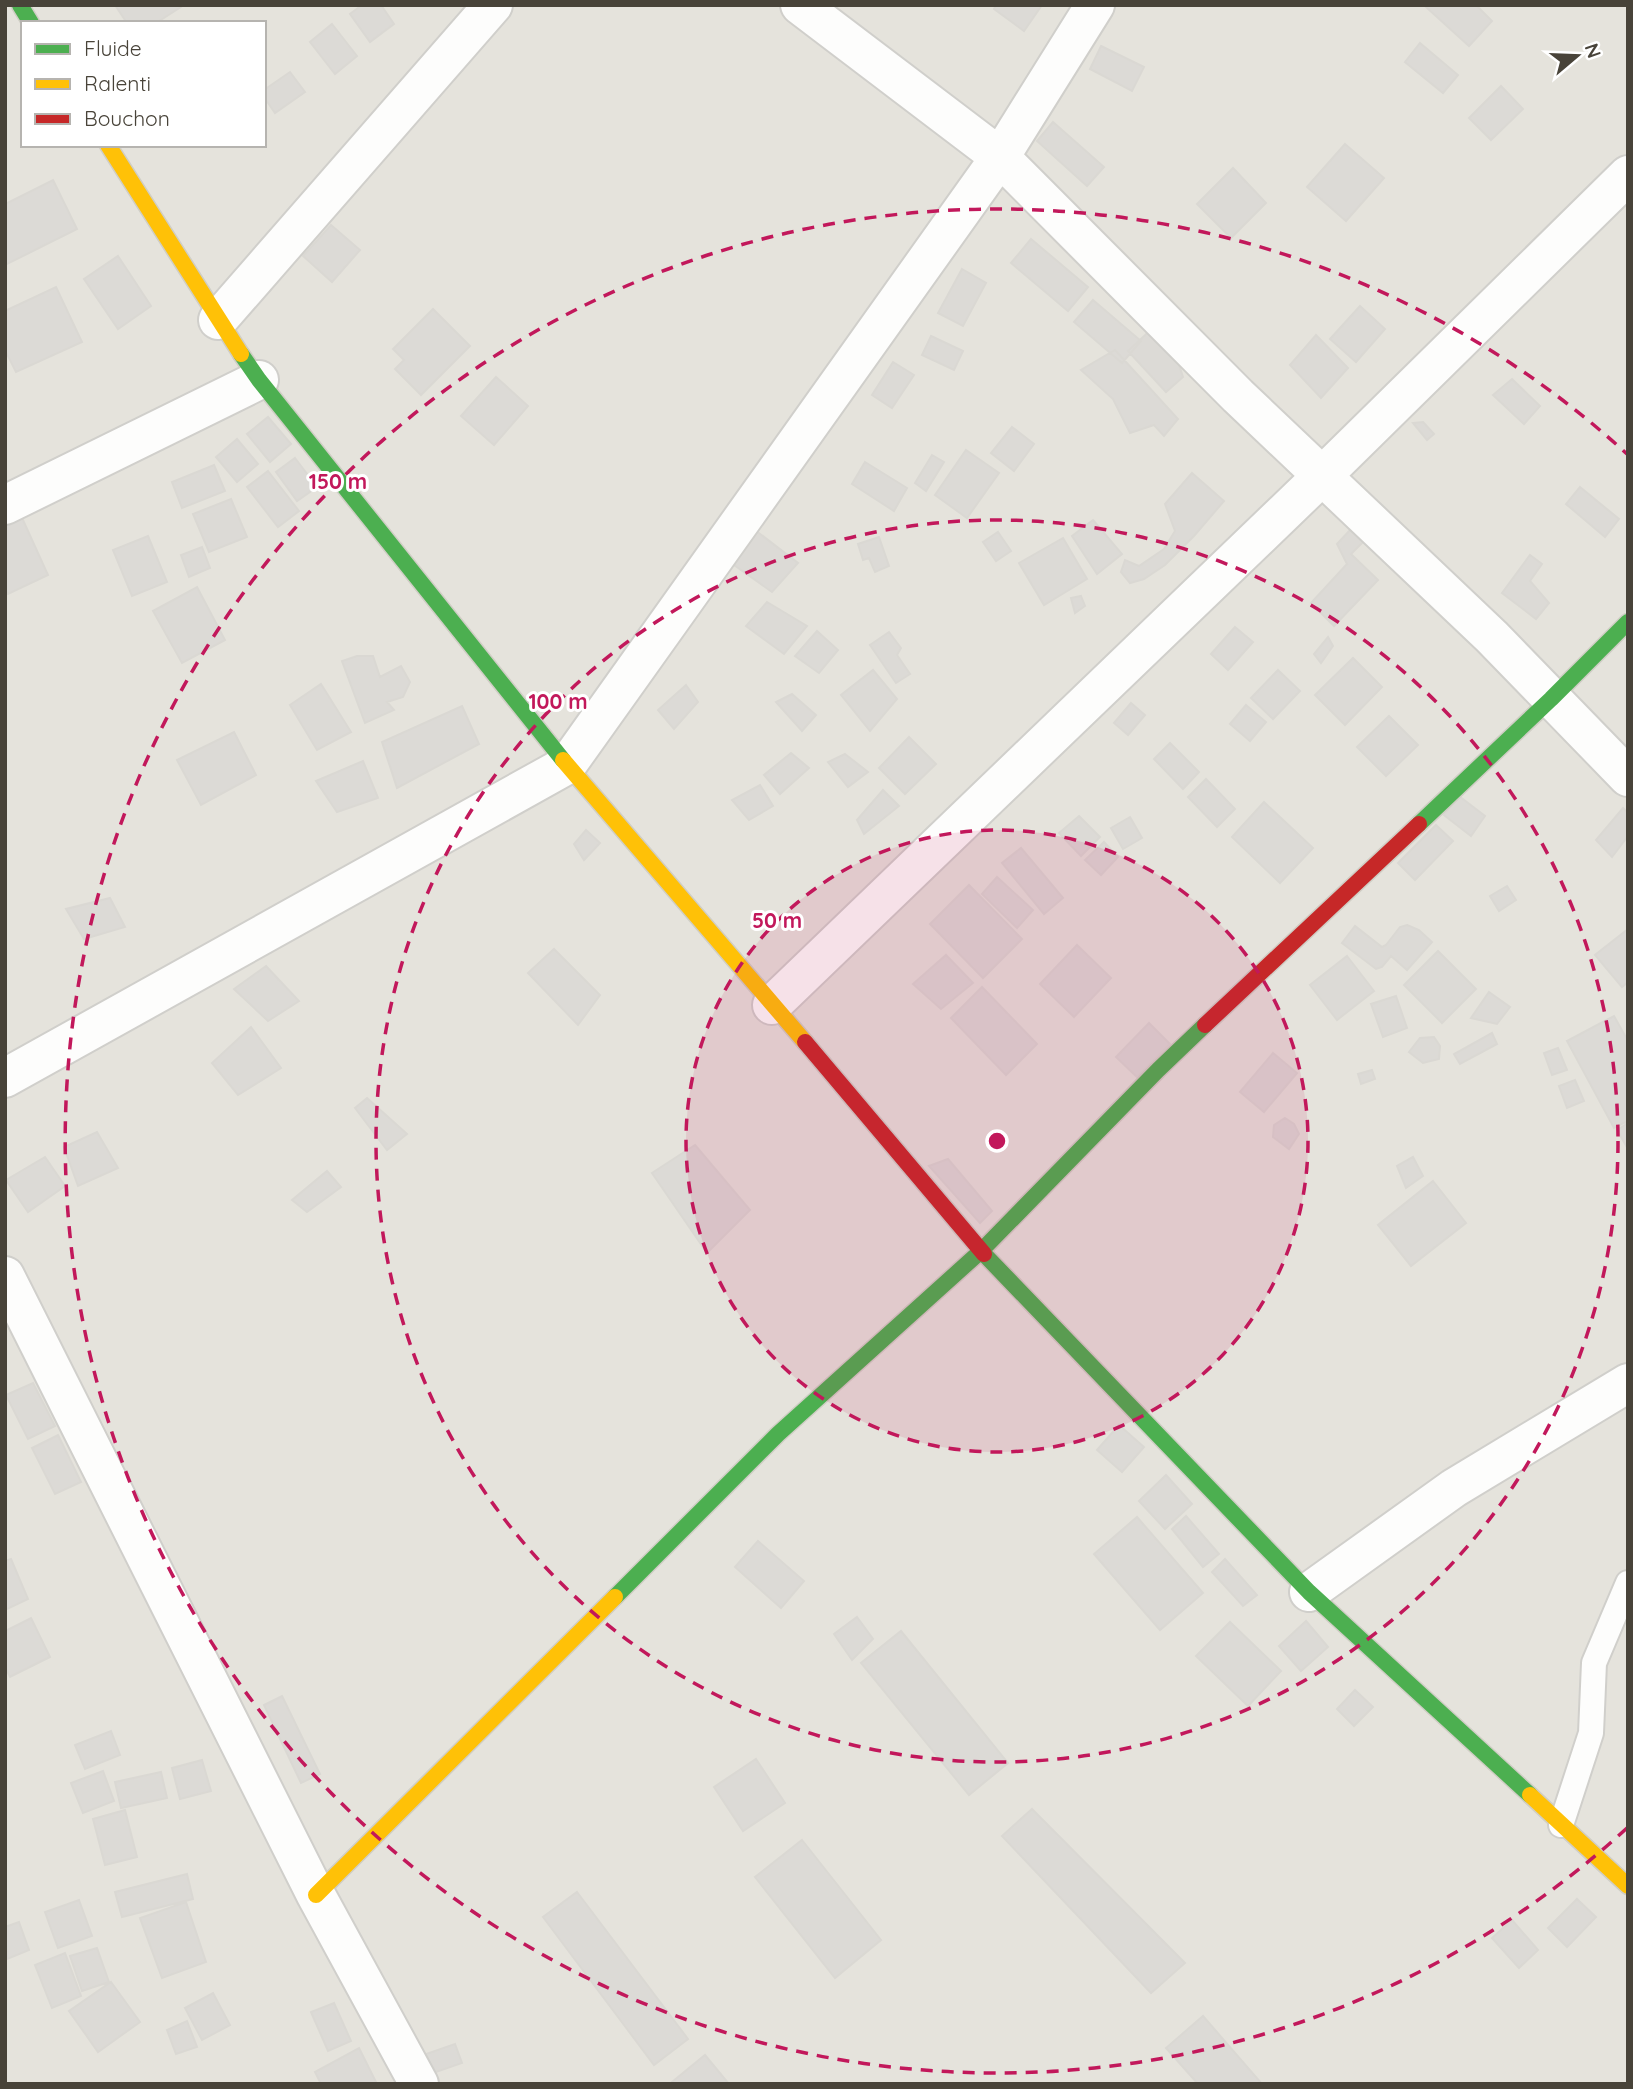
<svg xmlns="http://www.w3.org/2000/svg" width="1633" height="2089" font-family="Quicksand,sans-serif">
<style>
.residential{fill:#e5e3dc;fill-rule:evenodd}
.building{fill:#dcdad6;stroke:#dad8d3;stroke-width:2}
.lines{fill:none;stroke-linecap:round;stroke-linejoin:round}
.lane-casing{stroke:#d0cfcb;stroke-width:28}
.street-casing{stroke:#d0cfcb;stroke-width:42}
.fast-casing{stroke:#d0cec5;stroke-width:19}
.slow-casing{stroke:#d0cec5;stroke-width:19}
.jam-casing{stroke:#d0cec5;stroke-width:19}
.lane{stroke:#fdfdfc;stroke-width:24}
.street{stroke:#fdfdfc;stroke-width:38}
.fast{stroke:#4caf50;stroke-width:16}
.slow{stroke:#ffc107;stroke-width:16}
.jam{stroke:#c62828;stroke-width:16}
.ring{fill:none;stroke:#c2185b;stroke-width:3.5;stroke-dasharray:12 9}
.centre{fill:#c2185b;stroke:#fff;stroke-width:3.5}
.ring-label{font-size:21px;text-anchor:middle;font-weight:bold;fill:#c2185b;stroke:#fff;stroke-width:6;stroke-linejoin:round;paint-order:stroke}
</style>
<rect width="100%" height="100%" fill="#f2f1ed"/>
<path class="residential" d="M5,5H1628V2084H5ZM23,23H264V145H23Z"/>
<path class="building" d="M115,5H180L181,7L156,23H127Z
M362,5H381L394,24L370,42L350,14Z
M996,5H1042L1024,31L994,9Z
M1427,5H1476L1492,21L1469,46L1426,7Z
M332,24L357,56L335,74L310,42Z
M1420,43L1458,75L1443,93L1405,62Z
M1101,46L1144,67L1132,91L1090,69Z
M290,72L305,92L275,113L264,97V90Z
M1501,86L1523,109L1491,140L1469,118Z
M1053,122L1104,167L1087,186L1037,141Z
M1345,144L1384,178L1346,221L1307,187Z
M1233,168L1266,203L1231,238L1197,204Z
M53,180L77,229L5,265V204Z
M331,225L360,250L332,282L303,256Z
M1031,239L1088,287L1068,311L1011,263Z
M118,256L151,306L118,329L84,279Z
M962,269L986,283L963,326L938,313Z
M56,287L82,342L16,372L5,350V311Z
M1093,300L1141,341L1122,363L1074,322Z
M1360,306L1385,329L1356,362L1330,339Z
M433,309L470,346L421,395L395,369L404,360L393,349Z
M1157,324L1187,357L1179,365L1183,377L1166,392L1128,351Z
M1316,335L1348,368L1321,398L1290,365Z
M931,336L963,351L954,370L922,355Z
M1115,350L1178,419L1164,436L1154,425L1130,433L1113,399L1081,370Z
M893,362L914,375L892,408L872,395Z
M496,377L528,406L494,445L461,416Z
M1512,379L1540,406L1524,424L1493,395Z
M268,417L291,444L270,462L247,434Z
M1423,422L1434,434L1427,440L1413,423Z
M1012,427L1034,444L1014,471L991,453Z
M237,439L258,464L237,482L216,457Z
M966,450L999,473L967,518L935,495Z
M932,455L944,462L926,491L915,483Z
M295,458L317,487L297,501L276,472Z
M865,462L907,488L894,511L852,484Z
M214,465L225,491L182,508L172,482Z
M268,471L299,511L278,527L247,487Z
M1192,473L1224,501L1194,536L1165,565L1144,579L1130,583L1121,572L1125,560L1139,566L1164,549L1175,531L1165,504Z
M1580,487L1619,519L1605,537L1566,504Z
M231,499L247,537L209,552L193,514Z
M18,509L48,575L8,594L5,588V515Z
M1093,520L1122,554L1097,574L1072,536Z
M1352,528L1365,540L1351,554L1378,580L1334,626L1311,603L1347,564L1337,544Z
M755,530L798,563L772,592L734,565Z
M998,532L1011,551L996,561L983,542Z
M148,536L167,582L132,596L113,550Z
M879,537L889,566L875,572L869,558L863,560L858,544Z
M1063,538L1087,579L1044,605L1019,563Z
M202,547L210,568L189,577L181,555Z
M1530,555L1542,564L1530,581L1549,603L1536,619L1502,593Z
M197,587L225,640L182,663L153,611Z
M1081,596L1085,606L1075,613L1071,598Z
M767,602L807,626L784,654L746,626Z
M1235,627L1253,642L1228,670L1211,654Z
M817,631L838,650L819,673L795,656Z
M889,632L901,648L897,655L910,674L896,683L870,645Z
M1328,637L1333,646L1321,663L1314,654Z
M357,656H373L380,677L401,666L410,682L403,697L387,702L394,710L365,723L342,661Z
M1353,658L1382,687L1345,725L1315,695Z
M873,670L897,699L870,731L841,695Z
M1278,670L1300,691L1273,719L1251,698Z
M321,684L351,732L317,750L290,705Z
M686,685L698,702L674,729L658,710Z
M792,694L816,715L802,731L776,702Z
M1131,703L1145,715L1128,735L1114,723Z
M1246,705L1266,722L1250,741L1230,724Z
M462,706L479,744L397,788L382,742Z
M1389,716L1418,745L1386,776L1357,747Z
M234,732L256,775L201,805L177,760Z
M909,737L936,764L905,794L879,768Z
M1170,743L1199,772L1183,789L1154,759Z
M791,753L809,768L780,794L764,775Z
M845,754L868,772L848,787L828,762Z
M363,761L378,798L337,812L316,781Z
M1206,779L1235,809L1217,827L1188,797Z
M760,785L773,806L749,820L732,800Z
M883,790L899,806L864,834L857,820Z
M1459,796L1485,816L1471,836L1444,815Z
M1264,802L1313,848L1280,883L1232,837Z
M1623,808L1628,813V836L1612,857L1596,840Z
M1079,816L1100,837L1081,856L1059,833Z
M1130,817L1142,838L1123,849L1111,828Z
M1436,825L1453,841L1415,880L1398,863Z
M586,830L600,843L584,860L574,844Z
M1104,842L1118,857L1101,875L1085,860Z
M1021,848L1063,898L1044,914L1002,863Z
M997,877L1033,910L1017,928L982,894Z
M969,885L1022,939L983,978L930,924Z
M1507,886L1516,900L1499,911L1490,896Z
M110,898L125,927L84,939L66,909Z
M1407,925L1419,930L1432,942L1407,970L1391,956L1382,967L1376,969L1342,943L1355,926L1382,947L1386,945L1400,927Z
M1628,929V982L1622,987L1595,955Z
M1077,945L1111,978L1074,1017L1040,984Z
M554,949L600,995L578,1025L528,973Z
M1438,951L1476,989L1442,1023L1404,985Z
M946,955L973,983L941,1009L913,984Z
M1347,956L1374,991L1337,1020L1310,985Z
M266,966L299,1001L268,1021L234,989Z
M982,987L1037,1044L1006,1075L951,1018Z
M1489,992L1510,1007L1497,1024L1471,1018Z
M1396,996L1407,1028L1383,1037L1371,1004Z
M1614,1016L1628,1041V1121L1614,1128L1567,1041Z
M1149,1023L1170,1044L1137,1077L1116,1057Z
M251,1027L281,1068L238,1095L212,1063Z
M1492,1033L1497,1044L1460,1064L1454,1054Z
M1434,1037L1440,1046L1439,1059L1423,1063L1409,1052L1420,1038Z
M1558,1048L1567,1070L1552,1075L1544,1053Z
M1273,1053L1297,1073L1264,1112L1240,1092Z
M1372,1070L1375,1079L1361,1084L1358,1074Z
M1575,1080L1584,1101L1567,1108L1559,1086Z
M367,1098L407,1134L387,1150L355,1108Z
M1285,1118L1294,1124L1299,1134L1289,1149L1273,1137L1274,1125Z
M1628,1123V1149L1617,1130Z
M97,1132L118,1168L78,1186L64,1147Z
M695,1145L750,1210L707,1253L652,1173Z
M45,1157L65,1186L28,1212L6,1180Z
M1413,1157L1423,1176L1406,1188L1397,1166Z
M948,1159L992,1211L980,1223L929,1166Z
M327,1171L341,1187L307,1212L292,1200Z
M1433,1181L1466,1223L1411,1266L1378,1225Z
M33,1383L55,1426L28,1439L6,1395Z
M1119,1425L1144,1447L1122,1472L1097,1450Z
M58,1435L81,1482L55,1494L32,1448Z
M1166,1475L1192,1504L1165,1529L1139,1501Z
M1186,1516L1219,1554L1203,1567L1172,1529Z
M1137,1517L1203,1593L1160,1630L1094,1554Z
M758,1541L804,1581L781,1608L735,1567Z
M11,1559L28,1599L5,1610V1561Z
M1225,1559L1257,1595L1243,1606L1212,1572Z
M857,1617L873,1639L852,1660L834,1634Z
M31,1618L50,1657L10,1677L5,1667V1631Z
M1306,1621L1328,1647L1301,1671L1279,1646Z
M1230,1622L1281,1671L1248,1706L1196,1656Z
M901,1631L1008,1763L969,1795L861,1663Z
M1355,1690L1373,1707L1354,1726L1337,1709Z
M282,1696L320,1774L301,1783L264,1705Z
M111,1731L120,1755L85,1769L75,1745Z
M756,1759L785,1803L743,1831L714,1787Z
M202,1760L211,1791L180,1799L172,1768Z
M103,1771L114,1801L83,1813L71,1783Z
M161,1772L167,1798L121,1808L115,1782Z
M1032,1809L1185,1963L1151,1993L1002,1836Z
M125,1810L137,1857L105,1865L93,1819Z
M802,1840L881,1940L835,1978L755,1877Z
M187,1874L193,1899L122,1917L115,1892Z
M577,1892L688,2039L654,2065L543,1917Z
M1577,1899L1596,1917L1567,1947L1548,1928Z
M79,1900L92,1936L58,1948L45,1912Z
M186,1902L206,1962L162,1978L140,1918Z
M1512,1920L1538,1950L1519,1968L1492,1938Z
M19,1922L29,1950L7,1959L5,1927Z
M97,1948L109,1982L82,1991L70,1956Z
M65,1953L81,1996L52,2008L35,1965Z
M111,1982L140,2022L98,2052L69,2011Z
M213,1993L230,2025L202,2040L185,2008Z
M334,2003L351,2041L328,2051L311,2012Z
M1203,2016L1262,2084H1198L1166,2048Z
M187,2021L197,2047L176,2054L167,2030Z
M455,2044L462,2063L433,2073L426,2054Z
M359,2048L377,2084H321L315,2072Z
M705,2055L729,2084H673L672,2082Z"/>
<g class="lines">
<defs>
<path id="lane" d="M1561,1825L1591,1733L1594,1663L1628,1583"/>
<path id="street" d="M800,5L1000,157L1238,396L1492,637L1628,777
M218,320L493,5
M5,505L259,380
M772,1005L1322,476L1628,175
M5,1078L567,765L1000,157L1095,5
M5,1276L316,1895L419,2084
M1309,1592L1454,1488L1628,1383"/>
<path id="fast" d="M20,5L31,23
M241,354L259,380L563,760
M1419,824L1551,699L1628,622
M984,1254L1309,1592L1530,1795
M615,1597L778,1434L981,1251L1158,1070L1205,1025"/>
<path id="slow" d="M108,145L241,354
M563,760L805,1042
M1530,1795L1628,1886
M316,1895L615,1597"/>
<path id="jam" d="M1205,1025L1419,824
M805,1042L984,1254"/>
</defs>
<use href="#lane" class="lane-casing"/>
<use href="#street" class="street-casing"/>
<use href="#fast" class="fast-casing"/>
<use href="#slow" class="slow-casing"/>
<use href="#jam" class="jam-casing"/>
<use href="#lane" class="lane"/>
<use href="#street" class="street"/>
<use href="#fast" class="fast"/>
<use href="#slow" class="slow"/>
<use href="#jam" class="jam"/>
</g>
<circle cx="997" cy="1141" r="311" fill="#c2185b" fill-opacity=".12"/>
<g class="ring">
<circle cx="997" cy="1141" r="311"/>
<circle cx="997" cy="1141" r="621"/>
<path d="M1627 1828A932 932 0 1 1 1627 454"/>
</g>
<circle cx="997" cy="1141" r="10" class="centre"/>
<g class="ring-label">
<text x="338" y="489">150 m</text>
<text x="558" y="709">100 m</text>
<text x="777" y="928">50 m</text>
</g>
<rect width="1633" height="2089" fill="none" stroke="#484339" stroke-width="14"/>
<rect x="21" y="21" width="245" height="126" fill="#ffffff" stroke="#b6b4b0" stroke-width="2"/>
<rect x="35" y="44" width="35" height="10" fill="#4caf50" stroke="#b6b4b0" stroke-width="2"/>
<text x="84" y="56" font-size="21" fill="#484339">Fluide</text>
<rect x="35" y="79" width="35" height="10" fill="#ffc107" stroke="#b6b4b0" stroke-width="2"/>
<text x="84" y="91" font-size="21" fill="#484339">Ralenti</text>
<rect x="35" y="114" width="35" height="10" fill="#c62828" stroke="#b6b4b0" stroke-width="2"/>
<text x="84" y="126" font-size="21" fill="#484339">Bouchon</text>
<g transform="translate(1577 56) rotate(71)" stroke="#ffffff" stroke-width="5" paint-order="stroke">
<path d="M0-5L12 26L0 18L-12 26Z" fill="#484339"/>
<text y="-10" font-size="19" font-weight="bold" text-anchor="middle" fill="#484339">N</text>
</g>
</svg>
